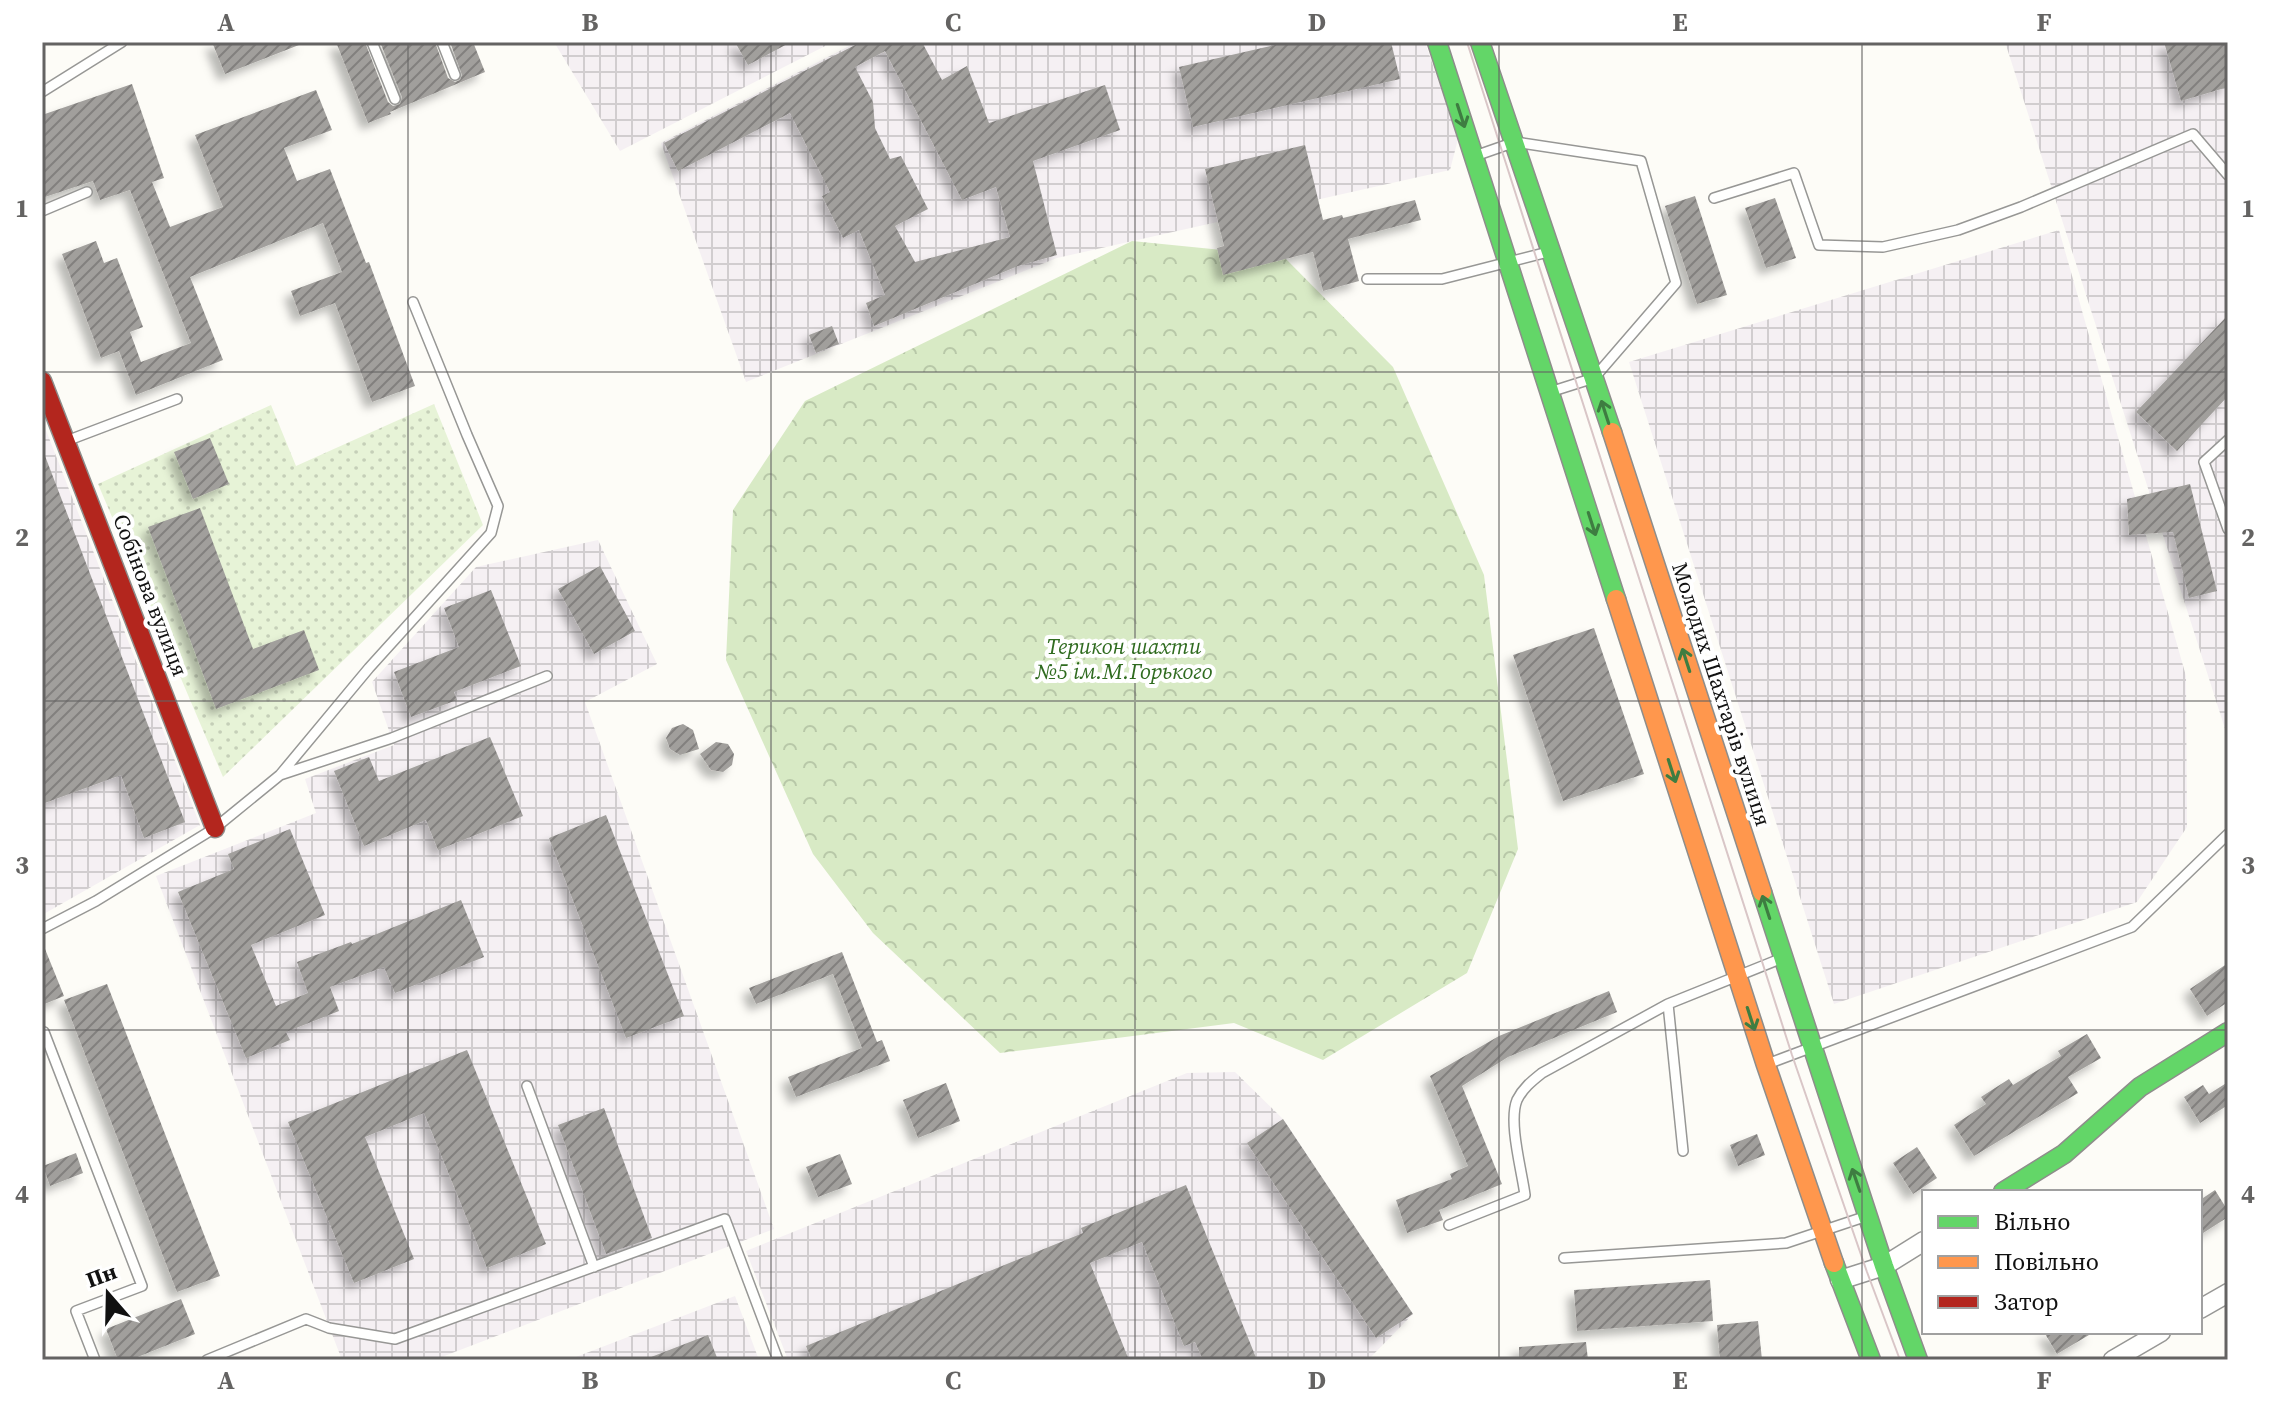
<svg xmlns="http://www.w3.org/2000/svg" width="2270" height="1402" font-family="'Source Serif 4',serif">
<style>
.industrial{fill:url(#industrial-grid)}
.grass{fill:url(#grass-dots)}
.forest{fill:url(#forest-crowns)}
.building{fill:url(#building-hatch);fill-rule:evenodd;filter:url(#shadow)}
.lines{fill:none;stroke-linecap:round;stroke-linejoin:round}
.lane-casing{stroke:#979795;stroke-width:12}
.street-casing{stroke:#979795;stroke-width:21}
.fast-casing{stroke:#8e8d8b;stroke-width:21}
.slow-casing{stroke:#8e8d8b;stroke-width:21}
.jam-casing{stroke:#8e8d8b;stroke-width:21}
.lane{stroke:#fffffe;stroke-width:9}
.street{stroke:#fffffe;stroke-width:18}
.fast{stroke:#63d668;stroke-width:18}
.slow{stroke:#ff974d;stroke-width:18}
.jam{stroke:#b3261e;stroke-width:18}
.tram{stroke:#d9c6c7;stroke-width:2}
.oneway{stroke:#3e7d41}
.grid{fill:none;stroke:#646362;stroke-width:2;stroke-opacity:0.55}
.labels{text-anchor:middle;stroke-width:8;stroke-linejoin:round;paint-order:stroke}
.street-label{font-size:22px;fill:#111;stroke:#fff}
.park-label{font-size:22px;font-style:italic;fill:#2f6b1f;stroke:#fff}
.neatline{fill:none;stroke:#646362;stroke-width:3}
.grid-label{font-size:26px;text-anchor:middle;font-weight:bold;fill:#646362}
</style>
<defs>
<pattern id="industrial-grid" width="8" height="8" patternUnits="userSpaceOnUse" patternTransform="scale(2)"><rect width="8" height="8" fill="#f5f0f3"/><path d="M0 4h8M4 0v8" fill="none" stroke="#d1cdcf"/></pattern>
<pattern id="grass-dots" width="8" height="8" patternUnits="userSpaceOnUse" patternTransform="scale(2)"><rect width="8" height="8" fill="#e7f3d7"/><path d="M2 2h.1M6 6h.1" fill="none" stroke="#c5cfb8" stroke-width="1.8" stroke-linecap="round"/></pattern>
<pattern id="forest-crowns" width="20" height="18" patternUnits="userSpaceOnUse" patternTransform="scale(2)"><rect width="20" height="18" fill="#d8eac5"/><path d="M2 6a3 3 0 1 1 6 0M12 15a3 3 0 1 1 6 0" fill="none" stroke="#b8c8a8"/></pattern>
<pattern id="building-hatch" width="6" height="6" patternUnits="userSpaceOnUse" patternTransform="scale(2)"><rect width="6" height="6" fill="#a19f9c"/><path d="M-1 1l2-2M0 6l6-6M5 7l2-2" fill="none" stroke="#82807e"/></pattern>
<filter id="shadow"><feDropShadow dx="-7" dy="7" stdDeviation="4" flood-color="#0004"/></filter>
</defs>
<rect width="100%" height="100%" fill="#fdfcf7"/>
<path class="industrial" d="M554,42H833L620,151Z
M857,42H1425L1458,139L1450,170L1057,258L746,382L661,143Z
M2005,42H2228V738Z
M2059,230L2186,676L2187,827L2137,902L1834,1004L1629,362Z
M42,420L200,825L42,915Z
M598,540L657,664L585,702L774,1229L434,1360H342L156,876L316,813L305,779L394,745L372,682L476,567Z
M1235,1072L1283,1119L1413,1314L1368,1360H788L746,1251L1187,1073Z
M735,1296L759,1360H568Z"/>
<path class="grass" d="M434,404L483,525L223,777L98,484L271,405L296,466Z"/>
<path class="forest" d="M1132,241L1283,256L1393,367L1484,575L1518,849L1467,973L1323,1060L1234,1023L1000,1053L873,933L813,854L726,660L733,510L805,401Z"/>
<path class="building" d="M212,42H304V43L225,74Z
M336,42H365L388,102L393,106L400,104L402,97L380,42H435L448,78L455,82L460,80L462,75L450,42H473L485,72L390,112L391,114L368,123Z
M735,42H791L748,65Z
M861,42H922L942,80L967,66L989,123L1105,85L1120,130L1033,161L1057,255L1018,266L874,326L866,303L885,295L859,230L843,238L822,196L830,192L790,113L678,171L664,143ZM885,51L962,200L996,187L1010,237L915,262L895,226L928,209L901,156L890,159L875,128L873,102L855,67Z
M1288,42H1391L1400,79L1193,127L1179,67Z
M2164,42H2228V87L2181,101Z
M132,84L164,178L152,182L170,227L223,207L195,135L316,90L332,130L284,148L297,181L330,169L366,263L369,262L415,386L372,402L335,303L300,316L291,291L342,272L323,223L190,277L223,360L136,395L119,351L101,358L62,254L96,241L104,263L117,258L143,327L130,332L141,362L191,343L130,190L100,200L93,181L42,198V115Z
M1305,145L1323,220L1342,215L1343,218L1415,200L1421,220L1348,239L1359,281L1323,291L1313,252L1223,275L1217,248L1224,246L1205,169Z
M1695,196L1727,295L1697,304L1665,206Z
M1775,198L1796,258L1766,268L1745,208Z
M2228,315V396L2177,451L2136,412Z
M832,326L839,344L816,353L809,335Z
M210,438L229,484L193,499L174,452Z
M42,448L185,822L144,838L121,775L42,804Z
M2190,484L2217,591L2189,598L2173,532L2129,535L2127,499Z
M200,508L253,649L304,630L319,670L216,709L148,527Z
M600,566L635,631L594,654L558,589Z
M491,590L521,666L454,692L457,700L411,717L394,672L459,647L444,608Z
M1594,628L1644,774L1563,801L1513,655Z
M683,724L693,730L699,749L680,755L670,749L666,738L672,728Z
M490,737L523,816L438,850L426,820L364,846L334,771L369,757L379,781Z
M716,742L728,744L734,754L732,765L723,772L711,770L700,754Z
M606,815L684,1016L626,1038L549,838Z
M290,829L325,915L251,945L276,1006L308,993L297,962L351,942L352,944L461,900L484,957L395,993L384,967L330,987L339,1011L286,1032L290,1040L246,1058L178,892L234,869L228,854Z
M43,944L64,996L42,1005V945Z
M842,952L877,1042L882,1040L890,1061L796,1097L788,1077L862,1048L833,974L756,1004L749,988Z
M2228,963V1002L2207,1016L2190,989Z
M107,984L220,1276L177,1292L64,1000Z
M1609,991L1617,1012L1508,1057L1462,1086L1502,1184L1439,1210L1443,1220L1407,1233L1396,1200L1452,1179L1450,1174L1468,1166L1430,1076L1499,1036Z
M2087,1034L2101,1058L2068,1077L2078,1093L1974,1156L1954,1125L1986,1104L1981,1097L2009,1079L2013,1085L2061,1056L2058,1051Z
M467,1050L546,1244L487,1268L424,1113L365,1137L414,1259L354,1283L288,1122Z
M2228,1082V1105L2200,1123L2184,1097L2203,1085L2209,1094Z
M946,1083L960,1121L918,1138L903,1100Z
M604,1108L652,1238L606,1254L558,1125Z
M1283,1119L1413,1314L1376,1338L1247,1143Z
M1757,1134L1765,1155L1738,1166L1730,1145Z
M1917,1147L1937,1178L1913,1194L1893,1163Z
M76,1153L83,1173L50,1186L43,1166Z
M840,1154L852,1184L818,1197L806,1167Z
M1186,1185L1257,1360H1203L1195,1342L1184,1346L1142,1242L1090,1263L1129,1360H812L806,1346L1083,1233L1081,1228Z
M2215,1190L2228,1211V1217L2200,1235V1200Z
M1710,1280L1713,1321L1577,1331L1574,1290Z
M181,1299L195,1334L130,1360H118L106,1329Z
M1758,1321L1762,1360H1720L1717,1325Z
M2044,1332H2094L2057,1354Z
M708,1335L718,1360H646V1359Z
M1586,1342L1588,1360H1519V1347Z"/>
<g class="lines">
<defs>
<path id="lane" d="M372,42L395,99
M442,42L455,75
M42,92L122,42
M1475,156L1515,142L1641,161L1676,283L1594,378L1553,391
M1714,198L1794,173L1819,245L1883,247L1958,230L2021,207L2193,134L2228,175
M42,211L87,192
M1367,279H1442L1548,252
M69,440L177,399
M2228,440L2204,462L2228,529
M280,775L369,668L491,533L498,506L467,435L413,302
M42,929L96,901L215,828L280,775L392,738L547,676
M42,1033L44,1032L142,1286L76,1311L95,1360
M1770,1063L2132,927L2228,834
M527,1086L594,1267
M1683,1151L1668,1004L1780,959
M1449,1225L1525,1195C1522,1171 1508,1122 1517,1100C1523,1088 1532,1081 1542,1073L1668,1004
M1564,1258L1786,1243L1864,1217
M207,1360L306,1319L329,1328L395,1339L725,1219L778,1360"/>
<path id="street" d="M1840,1280L1884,1266L1924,1241
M2200,1309L2228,1293
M2113,1360L2161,1332"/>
<path id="fast" d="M1437,42L1616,599
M1480,42L1612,432
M1762,892L1884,1266L1918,1360
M2003,1192L2064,1154L2140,1087L2228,1032
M1834,1263L1871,1360"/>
<path id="slow" d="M1612,432L1762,892
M1616,599L1766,1065L1834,1263"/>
<path id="jam" d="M42,381L215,828"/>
</defs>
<use href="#lane" class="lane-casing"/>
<use href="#street" class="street-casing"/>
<use href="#fast" class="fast-casing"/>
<use href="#slow" class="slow-casing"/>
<use href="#jam" class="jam-casing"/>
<use href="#lane" class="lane"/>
<use href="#street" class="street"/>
<use href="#fast" class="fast"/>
<use href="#slow" class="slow"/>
<use href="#jam" class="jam"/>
<path class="tram" d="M1467,42L1792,1055L1867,1272L1900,1360"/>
</g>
<defs><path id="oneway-shaft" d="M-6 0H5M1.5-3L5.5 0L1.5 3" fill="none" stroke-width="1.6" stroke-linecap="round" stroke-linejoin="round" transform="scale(2)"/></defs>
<g class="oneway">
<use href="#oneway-shaft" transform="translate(1461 116) rotate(72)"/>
<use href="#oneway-shaft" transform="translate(1605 412) rotate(-108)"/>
<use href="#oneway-shaft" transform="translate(1592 524) rotate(72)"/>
<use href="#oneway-shaft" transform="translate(1686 660) rotate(-108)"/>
<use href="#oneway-shaft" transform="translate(1672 771) rotate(72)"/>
<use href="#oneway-shaft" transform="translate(1766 907) rotate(-108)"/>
<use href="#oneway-shaft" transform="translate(1751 1019) rotate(72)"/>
<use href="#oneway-shaft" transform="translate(1856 1180) rotate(-109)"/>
</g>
<path class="grid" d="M408,42V1360M771,42V1360M1135,42V1360M1499,42V1360M1862,42V1360M42,372H2228M42,701H2228M42,1030H2228"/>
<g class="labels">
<g class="street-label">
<text transform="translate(151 595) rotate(69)" y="8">Собінова вулиця</text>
<text transform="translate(1722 694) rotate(72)" y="8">Молодих Шахтарів вулиця</text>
</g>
<g class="park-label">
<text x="1124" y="654">Терикон шахти<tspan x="1124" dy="25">№5 ім.М.Горького</tspan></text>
</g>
</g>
<rect width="2270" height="1402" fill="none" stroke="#ffffff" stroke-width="88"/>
<rect x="1922" y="1190" width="280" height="144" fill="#ffffff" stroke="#a0a0a0" stroke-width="2"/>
<rect x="1938" y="1216" width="40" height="12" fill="#63d668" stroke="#a0a0a0" stroke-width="2"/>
<text x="1994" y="1230" font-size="24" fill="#111111">Вільно</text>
<rect x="1938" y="1256" width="40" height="12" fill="#ff974d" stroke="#a0a0a0" stroke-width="2"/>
<text x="1994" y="1270" font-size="24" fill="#111111">Повільно</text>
<rect x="1938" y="1296" width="40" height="12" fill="#b3261e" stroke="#a0a0a0" stroke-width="2"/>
<text x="1994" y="1310" font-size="24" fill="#111111">Затор</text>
<g transform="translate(108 1294) rotate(340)" stroke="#ffffff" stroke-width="6" paint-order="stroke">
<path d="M0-6L14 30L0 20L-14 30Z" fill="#111111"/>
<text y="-12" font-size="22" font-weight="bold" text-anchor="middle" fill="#111111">Пн</text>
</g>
<rect x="44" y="44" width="2182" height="1314" class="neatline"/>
<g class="grid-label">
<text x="226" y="31">A</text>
<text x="590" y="31">B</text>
<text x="953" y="31">C</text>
<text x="1317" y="31">D</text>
<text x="1680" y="31">E</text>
<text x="2044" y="31">F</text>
<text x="22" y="217">1</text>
<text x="2248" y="217">1</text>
<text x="22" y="546">2</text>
<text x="2248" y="546">2</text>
<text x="22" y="874">3</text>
<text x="2248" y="874">3</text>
<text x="22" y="1203">4</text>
<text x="2248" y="1203">4</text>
<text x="226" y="1389">A</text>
<text x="590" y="1389">B</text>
<text x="953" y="1389">C</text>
<text x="1317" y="1389">D</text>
<text x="1680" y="1389">E</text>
<text x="2044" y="1389">F</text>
</g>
</svg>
